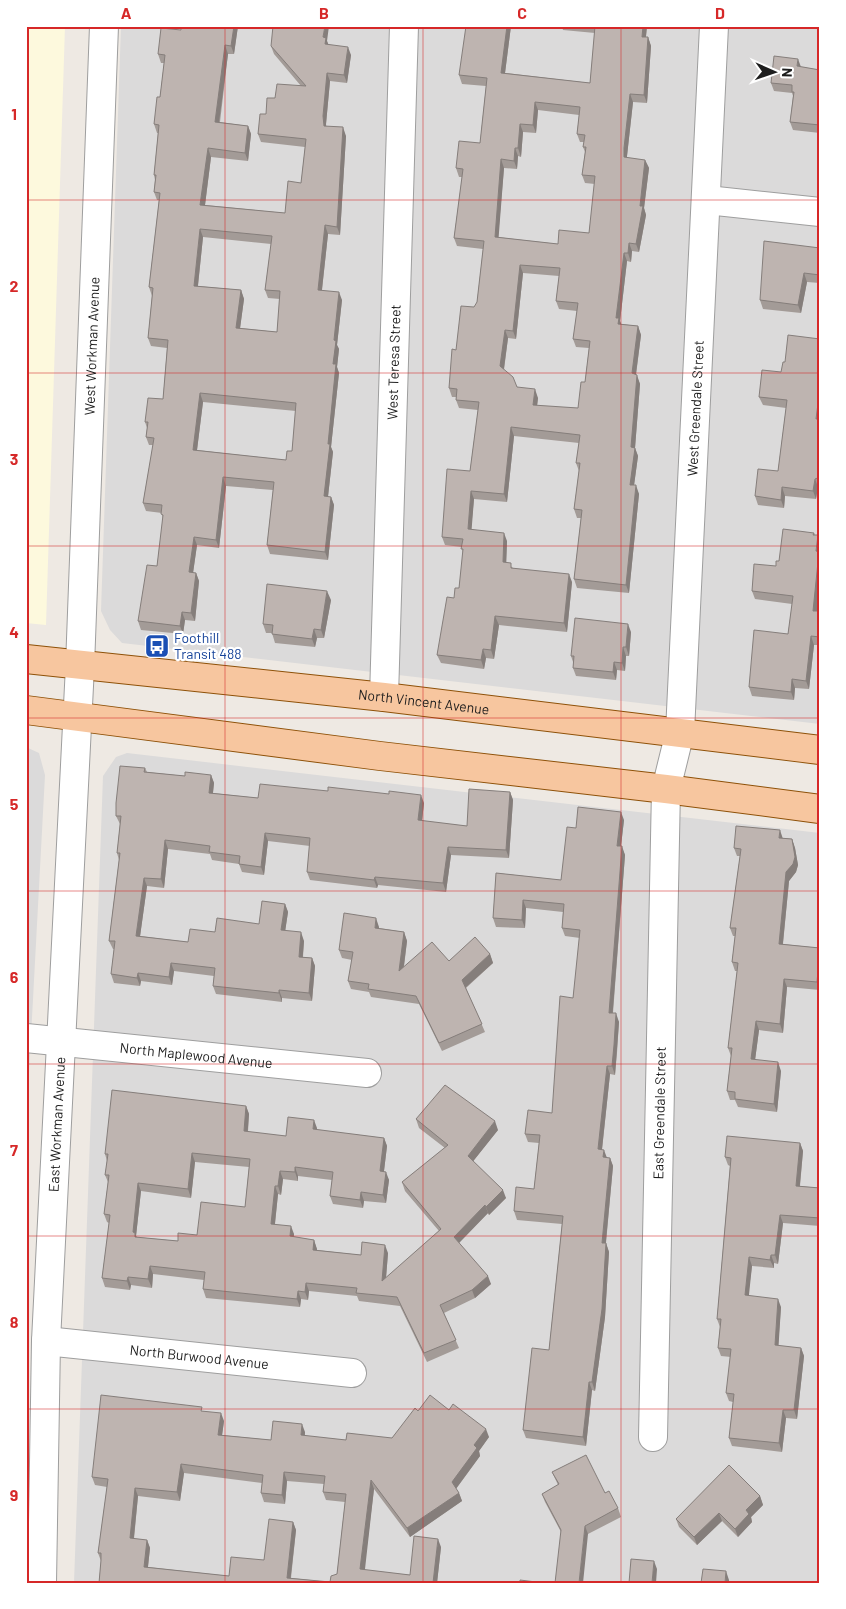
<svg xmlns="http://www.w3.org/2000/svg" width="846" height="1609" font-family="Barlow,sans-serif">
<style>
.residential{fill:#dbdada}
.education{fill:#fdf9dd}
.lines{fill:none;stroke-linecap:round;stroke-linejoin:round}
.minor-casing{stroke:#9e9e9e;stroke-width:30}
.tertiary-casing{stroke:#9e9e9e;stroke-width:30}
.primary-casing{stroke:#8e5108;stroke-width:30}
.minor{stroke:#fff;stroke-width:28}
.tertiary{stroke:#fff;stroke-width:28}
.primary{stroke:#f7c69f;stroke-width:28}
.wall{fill:#a39b97;fill-rule:evenodd}
.shaded-wall{fill:#857e7b}
.building{fill:#beb4b0;stroke:#857e7b;fill-rule:evenodd}
.grid{fill:none;stroke:#d62828;stroke-width:1;stroke-opacity:0.55}
.labels{text-anchor:middle;stroke-width:4.5;stroke-linejoin:round;paint-order:stroke}
.street-label{font-size:14px;fill:#1d1d1d;stroke:#fff}
.transit-label{font-size:14px;fill:#164399;stroke:#fff;text-anchor:start}
.neatline{fill:none;stroke:#d62828;stroke-width:2}
.grid-label{font-size:16px;text-anchor:middle;font-weight:bold;fill:#d62828}
</style>
<rect width="100%" height="100%" fill="#eee9e3"/>
<path class="residential" d="M121,26H820V724L122,643L110,630L101,611Z
M26,747L39,753L45,775L26,1130Z
M127,753L820,833V1583H74L103,776L116,757Z"/>
<path class="education" d="M26,26H65L46,625L26,623Z"/>
<g class="lines">
<defs>
<g id="minor">
<path d="M707,200L820,212"/>
<path id="s1" d="M384,697L404,26"/>
<path id="s2" d="M26,1038L367,1073"/>
<path id="s3" d="M46,1341L352,1373"/>
<path id="s4" d="M653,1437L666,789L680,732L714,26"/>
</g>
<g id="tertiary">
<path id="s5" d="M42,1583L46,1341L80,666L104,26"/>
</g>
<g id="primary">
<path id="s6" d="M26,659L384,697L820,750"/>
<path d="M26,710L380,756L666,789L820,809"/>
</g>
</defs>
<use href="#minor" class="minor-casing"/>
<use href="#tertiary" class="tertiary-casing"/>
<use href="#primary" class="primary-casing"/>
<use href="#minor" class="minor"/>
<use href="#tertiary" class="tertiary"/>
<use href="#primary" class="primary"/>
</g>
<path class="wall" d="M238,26L234,54H228L220,122L248,126L251,134L248,161L211,157L205,205L285,213L301,183L305,147L261,142L258,134L266,114L275,98L301,86L274,54L271,46L327,41L328,44L351,55L347,83L330,81L326,124V126L346,136L340,235L328,234L322,290L342,300L337,345L339,349L337,367L339,373L331,447L333,452L328,497H331L334,505L328,560L270,554L267,545L273,490L226,486L219,548L197,545L193,573H196L199,581L195,621L185,620L183,634L141,630L138,621L157,566L163,519L162,513L146,511L143,503L153,445H149L146,437L147,428L145,422L163,399L167,348L151,346L148,338L152,296L149,287L159,200H157L154,192L155,180L154,175L158,133H157L154,124L160,97L164,63H161L158,54L181,30ZM203,237L271,244L265,290L268,298L280,299L277,332L240,328L244,299L241,290L198,286ZM203,402L296,411L292,451L286,460L197,450Z
M511,26L505,73L590,83L595,33L563,30L562,26H647L646,37H648L651,46L647,103L633,102L627,156V158L645,160L649,168L644,208L646,215L639,252L632,251L631,262L627,261L620,321L621,324L638,326L641,335L636,375L640,384L635,448L638,456L634,485L639,494L629,593L577,588L574,579L581,518H577L574,509L579,471L576,463L579,443L514,436L507,502L474,499L471,529L507,541L506,562L513,568L572,582L567,632L499,625L494,659L486,658L484,669L441,663L437,655L454,598L459,588L463,554L462,547L445,545L442,537L470,471L478,410L459,408L456,400V397H452L449,388L456,350L477,302L483,249L457,246L454,238L462,177H459L456,168L480,143L486,86L462,84L459,75ZM538,110L579,115L577,134L580,142H584L583,147L585,152L582,175L585,183L595,184L589,233L558,244L498,237L504,168L517,169L518,156L521,157L523,132L536,133ZM523,273L559,276L556,301L559,309L577,311L573,339L576,347L589,348L585,382L578,408L537,406L538,398L517,387L504,370L508,338L516,339Z
M791,26H820V28Z
M801,67L820,70V133L793,130L790,122L793,96L792,93L774,91L771,83Z
M820,248V283L807,282L801,313L763,309L760,300Z
M820,339V487H818L816,499L785,496L784,508L758,505L755,496L778,471L786,408L763,405L759,397L781,372L785,362Z
M814,533L815,535H818L820,541V583L817,611H820V645H814L809,689L795,688L794,700L752,696L749,687L788,634L792,604L755,599L752,591L776,566L779,561Z
M331,600L324,638H317L315,647L275,643L272,633H266L263,624Z
M631,632L629,656H626L625,671L617,670L616,680L576,676L573,668V662L571,656Z
M145,768L147,772L185,776L211,775L214,783L213,793L258,798L424,803L422,821L467,826L510,792L513,800L509,858L451,855L446,892L378,885L377,888L310,880L307,872L310,846L268,841L264,875L242,872L239,864L212,860L210,854L168,849L164,888L147,886L140,936L188,942L215,932L259,924L285,904L288,912L285,931L304,941L303,957L312,958L315,966L312,1001L282,998V1002L216,994L213,986L214,976L174,971L172,985L141,981L140,986L114,983L111,974L114,949H113L109,941L119,860L117,853L120,824L116,816Z
M624,820L621,846L625,855L613,1013L619,1022L617,1053L615,1075L610,1074L602,1150L607,1158H610L613,1166L606,1243L609,1252L605,1317L595,1391L592,1390L586,1446L526,1438L523,1430L549,1350L562,1224L517,1220L514,1211L534,1189L539,1143L528,1142L525,1134L552,1113L573,998L580,938L565,936L562,928L563,912L526,908L525,928L496,927L493,918L496,873L561,880L576,828Z
M783,838L792,839L795,848L798,865L796,872L789,881L783,944L820,948V990L787,987L783,1033L759,1030L755,1060L781,1071L777,1112L738,1107L735,1100H730L727,1091L731,1056L728,1048L737,971H735L732,962L735,936H733L730,928L740,856H737L734,848Z
M379,927V928L404,932L407,941L404,967L490,954L493,963L466,988L485,1032L442,1051L419,1004L371,997L369,992L351,989L348,981L352,960L342,958L339,950Z
M246,1106L249,1114L248,1132L286,1136L317,1128V1130L384,1138L387,1146L384,1171L389,1180L386,1203L364,1201L363,1208L333,1204L330,1196L332,1180L298,1176V1181L283,1179L281,1195L278,1194L275,1224L294,1234V1237L314,1240L317,1250L361,1255L388,1253L386,1278L439,1231L405,1191L402,1182L445,1148L419,1128L416,1119L498,1130L473,1161L506,1198L489,1215L488,1213L459,1243L491,1284L475,1298L444,1313L459,1348L427,1362L400,1306L359,1301L357,1296L309,1291L308,1300L301,1299L300,1307L206,1298L203,1289L204,1280L153,1274L152,1288L131,1285L130,1290L105,1287L102,1278L109,1223L107,1222L104,1214L108,1182L105,1175L107,1161L105,1154ZM195,1162L249,1167L245,1207L197,1235L178,1241L137,1237L136,1236L141,1191L191,1198Z
M800,1143L803,1151L800,1186L820,1188V1226L783,1223L778,1264L774,1263V1268L752,1266L748,1296L781,1307L778,1346L801,1348L804,1356L797,1419L786,1418L782,1452L732,1446L729,1438L733,1402L729,1401L726,1393L731,1357L721,1356L718,1348L720,1327L717,1319L730,1166L728,1165L725,1157Z
M449,1410L489,1437L479,1451L480,1456L456,1489L459,1493L462,1501L410,1537L374,1489L364,1570L410,1575L441,1547L437,1583H99L101,1561L98,1553L107,1487L95,1485L92,1477L203,1411L224,1421L222,1435L271,1440L305,1432V1436L346,1440L392,1438L418,1411ZM184,1473L262,1483L261,1493L264,1502L285,1504L287,1481L324,1484L323,1492L326,1500L345,1502L337,1574L330,1582L291,1578L296,1530L293,1522L264,1560L229,1576L148,1567L150,1548L147,1540L134,1539L138,1496L180,1501Z
M552,1472L605,1493L618,1508L621,1517L588,1534L561,1532L545,1502L542,1494L558,1485Z
M760,1496L763,1505L751,1517L752,1522L738,1537L722,1521L697,1545L679,1527L676,1519Z"/>
<path class="shaded-wall" d="M234,26H238L234,54L231,46Z
M325,26H329L327,41L329,46L328,52L323,37Z
M507,26H511L504,81L501,73Z
M643,26H647L645,45L642,37Z
M648,37L651,46L647,103L644,95Z
M225,45L228,54L218,130L215,122Z
M348,47L351,55L347,83L344,75Z
M798,59L801,67L797,66Z
M327,73L330,81L326,124L327,134L324,126L323,116Z
M630,94L633,102L627,156V166L624,157V148Z
M535,102L538,110L536,133L533,125Z
M520,124L523,132L521,157L518,148Z
M248,126L251,134L248,161L245,153Z
M343,127L346,136L340,235L337,227Z
M208,148L211,157L204,213L200,205Z
M515,148L518,156L517,169L514,161Z
M501,159L504,168L498,245L495,237Z
M645,160L649,168L644,208L646,215L639,252L636,244L640,206Z
M325,225L328,234L321,298L318,290Z
M200,229L203,237L197,294L194,286Z
M629,243L632,251L631,262L628,253Z
M624,253L627,261L620,321L622,326L621,332L616,318Z
M520,265L523,273L516,339L513,331Z
M804,273L807,282L801,313L798,305Z
M241,290L244,299L239,336L236,328Z
M339,292L342,300L337,345L339,349L337,367L339,373L331,447L333,452L327,505L324,496L333,364L334,340Z
M638,326L641,335L635,381L632,373Z
M505,330L508,338L503,375L500,366Z
M637,375L640,384L635,448L638,456L633,493L630,485L631,447Z
M820,388V423L816,419Z
M535,389L538,398L536,414L533,405Z
M200,393L203,402L196,458L193,450Z
M511,427L514,436L507,502L504,494Z
M223,477L226,486L219,548L216,540Z
M815,479L818,487L816,499L813,491Z
M636,485L639,494L629,593L626,585Z
M782,487L785,496L784,508L781,500Z
M471,491L474,499L471,537L468,529Z
M331,497L334,505L328,560L325,552Z
M504,533L507,541L506,570L503,562Z
M818,535L820,541V583L816,619L813,611L816,551Z
M194,537L197,545L192,580L189,572Z
M196,573L199,581L195,621L191,613Z
M569,574L572,582L567,632L564,623Z
M327,591L331,600L324,638L321,630Z
M182,612L185,620L183,634L180,626Z
M495,616L499,625L494,659L491,650Z
M628,624L631,632L629,656L626,647Z
M314,629L317,638L315,647L312,639Z
M811,636L814,645L809,689L806,681Z
M623,647L626,656L625,671L622,663Z
M483,649L486,658L484,669L481,660Z
M614,662L617,670L616,680L613,672Z
M792,679L795,688L794,700L791,692Z
M211,775L214,783L212,801L209,793Z
M510,792L513,800L509,858L506,850Z
M421,795L424,803L421,829L418,820Z
M621,812L624,820L620,854L617,846Z
M780,830L783,839L779,838Z
M265,833L268,841L264,875L261,867Z
M792,839L795,848L798,865L796,872L789,881L782,952L779,944L786,872Z
M165,840L168,849L164,888L161,879Z
M622,846L625,855L612,1021L609,1013Z
M448,847L451,855L446,892L443,883Z
M375,877L378,885L377,888L374,880Z
M144,878L147,886L139,944L136,936Z
M523,900L526,908L525,928L522,920Z
M285,904L288,912L284,939L281,930Z
M376,918L379,927L378,936L375,928Z
M301,932L304,941L302,965L299,957Z
M404,932L407,941L402,980L399,971Z
M490,954L493,963L465,988L462,980Z
M820,955V989L817,982Z
M312,958L315,966L312,1001L309,993Z
M171,963L174,971L172,985L169,977Z
M138,973L141,981L140,986L137,978Z
M784,979L787,987L783,1033L780,1024Z
M279,990L282,998V1002L279,993Z
M616,1013L619,1022L615,1075L612,1066Z
M756,1021L759,1030L754,1068L751,1059Z
M778,1062L781,1071L777,1112L774,1104Z
M607,1066L610,1074L601,1158L598,1149Z
M246,1106L249,1114L247,1140L244,1131Z
M314,1120L317,1128L316,1138L313,1129Z
M495,1121L498,1130L471,1164L468,1156Z
M384,1138L387,1146L383,1179L380,1171Z
M800,1143L803,1151L799,1194L796,1186Z
M604,1150L607,1158L603,1157Z
M192,1153L195,1162L191,1198L188,1189Z
M610,1158L613,1166L605,1251L602,1243Z
M295,1167L298,1176V1181L295,1172Z
M280,1171L283,1179L281,1195L278,1186Z
M386,1172L389,1180L386,1203L383,1195Z
M138,1183L141,1191L136,1236L138,1241V1246L133,1232Z
M275,1186L278,1194L274,1232L271,1224Z
M503,1190L506,1198L489,1215L486,1207Z
M361,1192L364,1201L363,1208L360,1200Z
M485,1205L488,1213L457,1245L454,1237Z
M780,1215L783,1223L778,1264L775,1255Z
M291,1226L294,1234L293,1245L290,1236Z
M314,1240L317,1249L316,1258L313,1250Z
M606,1243L609,1252L605,1317L595,1391L592,1382Z
M385,1245L388,1253L385,1290L382,1281Z
M771,1255L774,1263V1268L770,1260Z
M749,1257L752,1266L748,1304L745,1295Z
M150,1266L153,1274L152,1288L148,1279Z
M488,1276L491,1284L475,1298L472,1290Z
M128,1277L131,1285L130,1290L127,1281Z
M306,1283L309,1291L308,1300L305,1292Z
M298,1291L301,1299L300,1307L297,1299Z
M778,1299L781,1307L778,1354L775,1345Z
M801,1348L804,1356L797,1419L794,1410Z
M589,1382L592,1390L586,1446L583,1437Z
M783,1410L786,1418L782,1452L779,1443Z
M221,1413L224,1421L221,1443L218,1435Z
M302,1424L305,1432L304,1443L301,1435Z
M486,1429L489,1437L479,1451L480,1456L455,1490L452,1482L474,1445Z
M181,1464L184,1473L180,1501L177,1492Z
M284,1472L287,1481L285,1504L282,1495Z
M371,1480L374,1489L364,1578L360,1569Z
M135,1488L138,1496L133,1546L130,1538Z
M459,1493L462,1501L410,1537L407,1528Z
M760,1496L763,1505L751,1517L752,1522L738,1537L735,1529L746,1510Z
M719,1513L722,1521L697,1545L694,1537Z
M293,1522L296,1530L290,1583L287,1578Z
M585,1526L588,1534L583,1583H579Z
M438,1539L441,1547L437,1583H433Z
M147,1540L150,1548L147,1575L144,1567Z
M654,1561L657,1569L656,1583H652Z
M726,1571L729,1580V1583H725Z"/>
<path class="building" d="M181,26H234L231,46L225,45L215,122L248,126L245,153L208,148L200,205L285,213L288,181L301,183L306,139L258,134L260,114H266L267,98H275L277,84L306,86L271,46L273,26H325L323,37L326,38L325,44L348,47L344,75L327,73L323,116L324,126L343,127L337,227L325,225L318,290L339,292L334,340L336,341L333,364H336L328,444H330L324,496L331,497L325,552L267,545L274,482L223,477L216,540L194,537L189,572L196,573L191,613L182,612L180,626L138,621L147,565L157,566L163,515L161,514L162,505L143,503L154,438L146,437L148,422H145L148,398L163,399L168,340L148,338L153,288L149,287L160,193L154,192L156,175H154L159,125L154,124L157,97H160L165,55L158,54L161,28L181,30ZM200,229L272,236L265,290L280,291L277,332L236,328L241,290L194,286ZM200,393L296,403L292,451H287L286,460L193,450Z
M466,26H507L501,73L590,83L595,26H643L642,37H648L644,95L630,94L624,148V157L645,160L640,206H643L636,244L629,243L628,253H624L616,318H619L618,324L638,326L632,373L637,375L631,447L635,448L630,485H636L626,585L574,579L582,510L574,509L580,463H576L580,435L511,427L504,494L471,491L468,529L504,533L503,562L511,563V568L569,574L564,623L495,616L491,650L483,649L481,660L437,655L447,597L454,598L455,588H459L463,549H461L463,539L442,537L447,469L470,471L479,402L456,400L457,389L449,388L452,349L456,350L461,306L474,307L477,302L484,241L454,238L463,169L456,168L459,141L480,143L487,78L459,75ZM535,102L580,107L577,134L585,135L583,147H586L582,175L595,176L589,233L559,230L558,244L495,237L501,159L514,161L515,148H518L520,124L533,125ZM520,265L560,268L556,301L578,303L573,339L590,341L585,382H581L578,408L533,405L535,389L517,387L513,377L500,366L505,330L513,331Z
M774,56L798,59L797,66L820,70V125L790,122L794,92H792V85L771,83Z
M764,241L820,248V275L804,273L798,305L760,300Z
M788,335L820,339V388L816,419H820V477L815,479L813,491L782,487L781,500L755,496L758,469L778,471L787,400L759,397L762,370L781,372L783,362H785Z
M783,529L814,533L813,535H818L816,551L819,552L813,611H820V637L811,636L806,681L792,679L791,692L749,687L754,630L788,634L793,596L752,591L754,564L776,566V561H779Z
M267,584L327,591L321,630L314,629L312,639L272,634L273,625L263,624Z
M575,618L628,624L626,647H623L622,663L614,662L613,672L573,668L574,656H571Z
M120,766L145,768L144,772L185,776V772L211,775L209,793L258,798L260,784L328,791V787L389,794V791L421,795L418,820L467,826L469,789L510,792L506,850L448,847L443,883L375,877L374,880L307,872L310,838L265,833L261,867L239,864L240,856L209,852L210,846L165,840L161,879L144,878L136,936L188,942L190,929L215,932L217,918L259,924L262,901L285,904L281,930L301,932L299,957L312,958L309,993L279,990V993L213,986L215,968L171,963L169,977L138,973L137,978L111,974L115,941H109L120,853H117L121,816H116V803Z
M578,807L621,812L617,846H622L609,1013H616L614,1045L612,1066H607L598,1149L604,1150L603,1157L610,1158L602,1243H606L602,1309L592,1382H589L583,1437L523,1430L532,1348L549,1350L563,1216L514,1211L516,1187L534,1189L540,1135L525,1134L528,1110L552,1113L560,996L573,998L580,930L562,928L564,904L523,900L522,920L493,918L496,873L561,880L567,827L576,828Z
M736,826L780,830L779,838L792,839L795,857L793,864L786,872L779,944L820,948L817,982L784,979L780,1024L756,1021L751,1059L778,1062L774,1104L735,1099V1092L727,1091L732,1048H728L738,963L732,962L736,928H730L741,849L734,848Z
M344,913L376,918L375,928L404,932L399,971L432,942L449,961L475,937L490,954L462,980L482,1024L439,1043L416,996L368,989L369,984L348,981L353,952L339,950Z
M445,1085L495,1121L468,1156L503,1190L486,1207L485,1205L454,1237L488,1276L472,1290L440,1305L456,1340L424,1353L397,1297L356,1293L357,1288L306,1283L305,1292L298,1291L297,1299L203,1289L205,1272L150,1266L148,1279L128,1277L127,1281L102,1278L110,1215L104,1214L109,1175H105L108,1154H105L112,1090L246,1106L244,1131L286,1136L288,1117L314,1120L313,1129L384,1138L380,1171L386,1172L383,1195L361,1192L360,1200L330,1196L333,1172L295,1167V1172L280,1171L278,1186H275L271,1224L291,1226L290,1236L314,1240L313,1250L361,1255L362,1242L385,1245L382,1281L441,1229L402,1182L448,1145L416,1119ZM192,1153L250,1159L245,1207L201,1202L197,1235L178,1233V1241L135,1237V1233L133,1232L138,1183L188,1189Z
M727,1136L800,1143L796,1186L820,1188V1218L780,1215L775,1255H771L770,1260L749,1257L745,1295L778,1299L775,1345L801,1348L794,1410H783L779,1443L729,1438L734,1394L726,1393L731,1349L718,1348L721,1319H717L731,1158L725,1157Z
M101,1395L202,1407L201,1411L221,1413L218,1435L271,1440L273,1421L302,1424L301,1435L346,1440L347,1433L392,1438L415,1408L418,1411L430,1395L449,1410L453,1404L486,1429L474,1445L477,1448L452,1482L459,1493L407,1528L371,1480L360,1569L410,1575L414,1536L438,1539L433,1583H99L101,1560V1553H98L108,1479L92,1477ZM181,1464L263,1475L261,1493L282,1495L284,1472L325,1476L323,1492L346,1494L337,1574L331,1576L330,1582L287,1578L293,1522L269,1519L264,1560L231,1557L229,1576L144,1567L147,1540L130,1538L135,1488L177,1492Z
M586,1455L605,1493L609,1491L618,1508L585,1526L579,1583H555L561,1530L542,1494L559,1484L552,1472Z
M729,1465L760,1496L746,1510L749,1514L735,1529L719,1513L694,1537L676,1519Z
M631,1559L654,1561L652,1583H629Z
M703,1569L726,1571L725,1583H701Z
M520,1580L544,1583H520Z"/>
<path class="grid" d="M225,26V1583M423,26V1583M621,26V1583M26,200H820M26,373H820M26,546H820M26,718H820M26,891H820M26,1064H820M26,1236H820M26,1409H820"/>
<defs>
<symbol id="bus-square" viewBox="-11 -11 22 22"><rect x="-9" y="-9" width="18" height="18" rx="4" fill="#1a4fb4" stroke="#fff"/><path d="M-5-6H5V4H4V6H2V4H-2V6H-4V4H-5ZM-3.5-4V0h7V-4ZM-3.5 1.2v1.5H-2V1.2ZM2 1.2v1.5H3.5V1.2Z" fill="#fff"/></symbol>
</defs>
<g fill-rule="evenodd">
<use href="#bus-square" x="143" y="632" width="28" height="28"/>
</g>
<g class="labels">
<g class="street-label">
<text dy="5" stroke="none"><textPath href="#s5" startOffset="1238">West Workman Avenue</textPath></text>
<text dy="5" stroke="none"><textPath href="#s1" startOffset="335">West Teresa Street</textPath></text>
<text dy="5" stroke="none"><textPath href="#s4" startOffset="1031">West Greendale Street</textPath></text>
<text dy="5" stroke="none"><textPath href="#s6" startOffset="400">North Vincent Avenue</textPath></text>
<text dy="5" stroke="none"><textPath href="#s2" startOffset="171">North Maplewood Avenue</textPath></text>
<text dy="5" stroke="none"><textPath href="#s4" startOffset="324">East Greendale Street</textPath></text>
<text dy="5" stroke="none"><textPath href="#s5" startOffset="459">East Workman Avenue</textPath></text>
<text dy="5" stroke="none"><textPath href="#s3" startOffset="154">North Burwood Avenue</textPath></text>
</g>
<g class="transit-label">
<text x="174" y="643">Foothill<tspan x="174" dy="16">Transit 488</tspan></text>
</g>
</g>
<rect width="846" height="1609" fill="none" stroke="#ffffff" stroke-width="55"/>
<g transform="translate(774 72) rotate(92)" stroke="#ffffff" stroke-width="4" paint-order="stroke">
<path d="M0-4L9 19L0 12L-9 19Z" fill="#1d1d1d"/>
<text y="-8" font-size="14" font-weight="bold" text-anchor="middle" fill="#1d1d1d">N</text>
</g>
<rect x="28" y="28" width="790" height="1554" class="neatline"/>
<g class="grid-label">
<text x="126" y="19">A</text>
<text x="324" y="19">B</text>
<text x="522" y="19">C</text>
<text x="720" y="19">D</text>
<text x="14" y="120">1</text>
<text x="14" y="292">2</text>
<text x="14" y="465">3</text>
<text x="14" y="638">4</text>
<text x="14" y="810">5</text>
<text x="14" y="983">6</text>
<text x="14" y="1156">7</text>
<text x="14" y="1328">8</text>
<text x="14" y="1501">9</text>
</g>
</svg>
